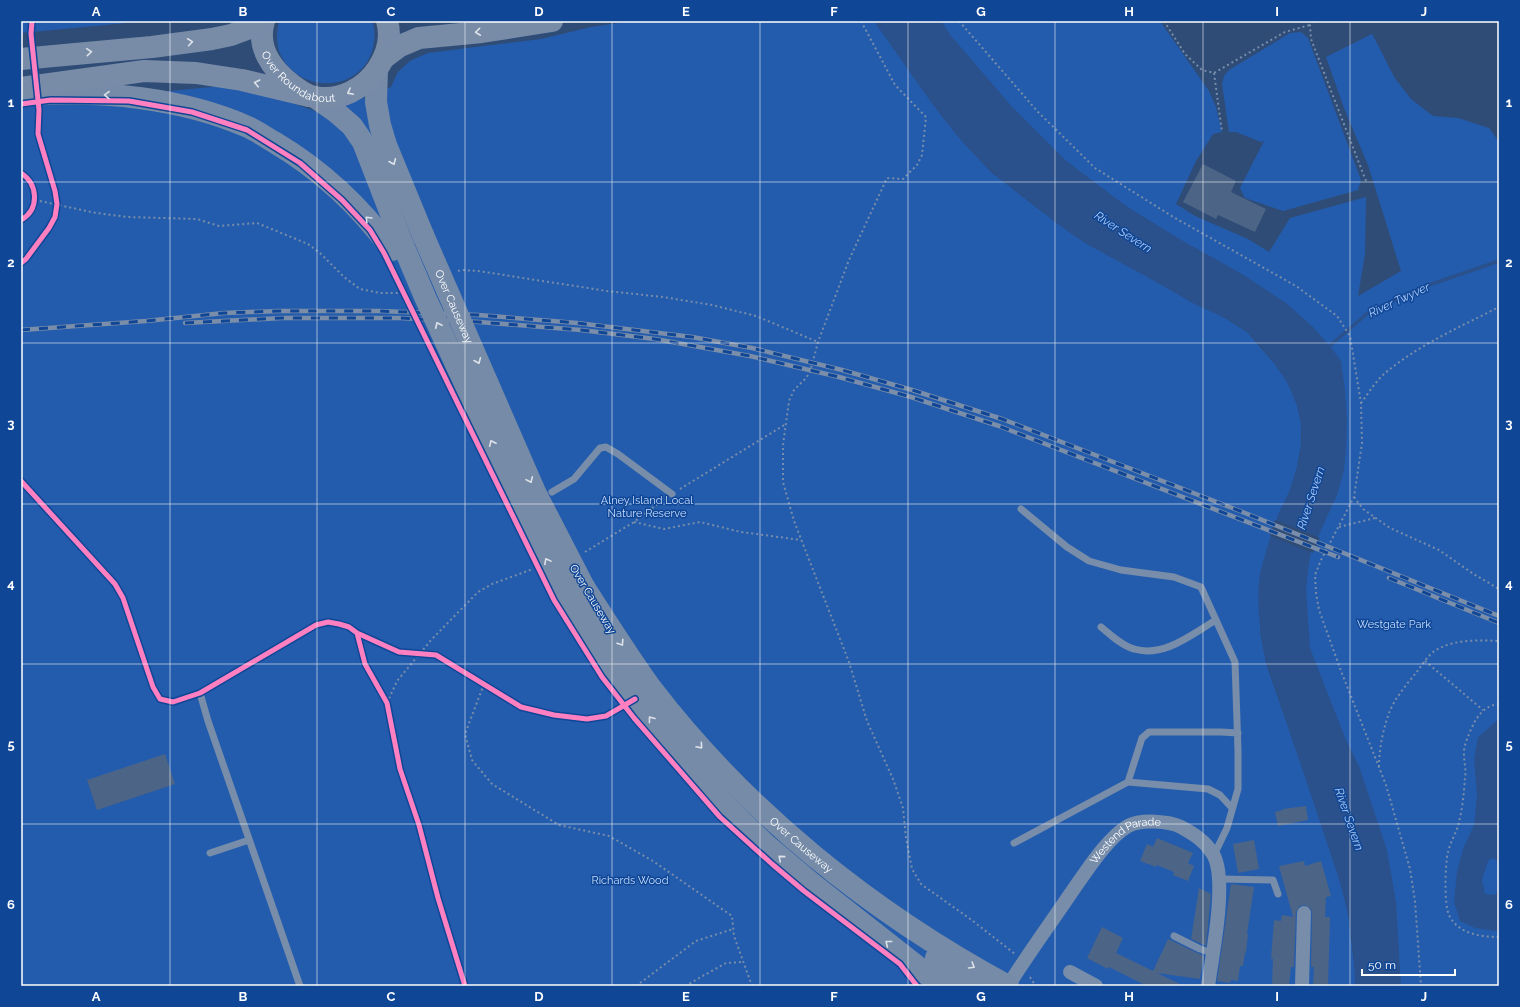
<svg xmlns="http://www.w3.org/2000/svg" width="1520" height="1007" font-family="Raleway,sans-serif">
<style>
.green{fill:#245cad}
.water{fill:#2a518b;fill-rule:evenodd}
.pier{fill:#2f4c77}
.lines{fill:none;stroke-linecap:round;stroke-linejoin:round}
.stream{stroke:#2a518b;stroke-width:3.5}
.building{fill:#4c6486}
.path{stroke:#778da9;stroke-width:2;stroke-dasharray:2 3;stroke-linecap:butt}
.service{stroke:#778da9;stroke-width:7}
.minor{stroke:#778da9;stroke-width:14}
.primary{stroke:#768ba7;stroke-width:22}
.trunk{stroke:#788ca8;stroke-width:22}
.rail-casing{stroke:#7a8da9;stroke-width:4.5}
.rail{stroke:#104696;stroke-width:3;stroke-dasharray:9;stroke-linecap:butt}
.primary-bridge{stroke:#768ba7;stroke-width:22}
.cycleway-casing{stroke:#104696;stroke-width:8}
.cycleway{stroke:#ff80c0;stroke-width:5}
.oneway{stroke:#dde2e9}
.grid{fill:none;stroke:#fff;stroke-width:1;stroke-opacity:0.55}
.labels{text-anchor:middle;stroke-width:3;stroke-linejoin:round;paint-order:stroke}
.street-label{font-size:11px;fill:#fff;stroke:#104696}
.park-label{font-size:11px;fill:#c6defe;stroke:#104696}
.water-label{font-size:12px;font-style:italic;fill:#abcdfb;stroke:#104696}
.neatline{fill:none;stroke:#fff;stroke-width:1.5}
.grid-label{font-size:13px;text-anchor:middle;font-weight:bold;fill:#fff}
</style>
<rect width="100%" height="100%" fill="#2f4c77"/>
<path class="green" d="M21,21H147L21,33Z
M279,21H372C376,32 375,43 371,54C355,95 294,92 279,51C276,41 277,31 279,21Z
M632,21H874L956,134L991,172L1041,211L1087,244L1164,285L1192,302L1219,314L1247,332L1274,363L1288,383L1297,405L1301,423V445L1297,468L1290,490L1277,518L1260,631L1266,663L1328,843L1341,885L1348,912L1355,972V986H21V106L231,85L267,94L323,114L391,87L398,72L410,61L428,53L541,39L591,27Z
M941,21H1160L1209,91L1216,107L1222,132L1213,134L1196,161L1176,204L1195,216L1248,239L1269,252L1290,218L1366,197L1365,254L1358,296L1401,271L1368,165L1344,108L1326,57L1372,34L1378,45L1394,77L1411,99L1433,116L1458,118L1489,128L1499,142V986H1377L1286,635L1327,428L1176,237L1127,207L1066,161L1011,106L950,35Z
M1301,32L1308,38L1361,180L1358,190L1283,211L1245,198L1240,188L1264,141L1261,142L1236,132H1229L1222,84L1224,76L1229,70L1290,33Z"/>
<path class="water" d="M874,21H941L950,35L1011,106L1066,161L1127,207L1176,237L1242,274L1286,303L1313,327L1330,346L1341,361L1345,390L1347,423L1346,449L1344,471L1337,495L1311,552L1308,570L1306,590L1310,648L1346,740L1359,766L1387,850L1396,902L1401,986H1355C1355,952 1350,918 1341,885L1265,657C1260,629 1255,598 1261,569C1266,552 1271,533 1278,516C1281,507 1287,499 1290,489C1298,469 1304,445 1301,423C1298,391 1271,355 1248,333C1232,318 1208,312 1189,301C1156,281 1122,264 1089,245C1065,231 1043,212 1021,195C1011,187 1000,180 991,171C946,130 910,71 874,21Z
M1499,719V931H1496L1475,928L1460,921L1454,902L1457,872L1463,849L1474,825L1477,795L1474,760L1478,737ZM1492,858L1496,860C1500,870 1499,883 1496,894L1491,895L1485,894L1482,880L1488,861Z"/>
<path class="pier" d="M1275,520L1320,538L1313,553L1270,536Z"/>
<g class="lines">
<path class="stream" d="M1327,348L1369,312L1423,287L1499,261"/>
</g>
<path class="building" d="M1203,164L1236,181L1231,192L1266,209L1255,232L1218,215L1216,219L1183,202Z
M165,754L175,784L97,810L87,780Z
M1306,806L1308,820L1278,826L1275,812L1283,810V809Z
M1157,838L1193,853L1188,863L1194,866L1188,881L1173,875L1174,872L1157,865L1156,867L1140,861L1147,844L1153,847Z
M1254,840L1259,869L1238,873L1233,844Z
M1304,861L1305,866L1321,861L1331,896L1326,897L1325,917H1330L1328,986H1313L1314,967H1311L1312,913L1311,909L1305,905L1300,906L1296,912L1294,967H1291L1289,986L1272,984L1273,959H1271L1274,920L1281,921L1282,915L1293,917L1279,866Z
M1231,884L1254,887L1247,934H1248L1246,953H1245L1243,966H1240L1238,981L1231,980L1230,983L1217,981Z
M1199,888L1211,894L1206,946L1191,939Z
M1102,927L1123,938L1116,953L1153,971L1168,939L1204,956L1200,979L1157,973L1184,986H1147L1109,967L1108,969L1087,958Z"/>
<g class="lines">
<path class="path" d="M861,21L895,85L926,117L922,155L917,165L903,179L887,178L849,260L818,342L810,372L806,378L794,390L789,401L783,445V482L794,521L849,662L867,721L893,779L903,808L906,838L912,869L921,884L973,921L1015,954
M959,21L1038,112L1095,168L1175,218L1296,286L1337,316L1350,336L1361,403L1362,443L1354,497L1321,560L1315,575L1316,593L1319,610L1341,671L1386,785L1410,869L1415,901L1421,986
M1164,21L1185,54L1202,70L1214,73L1285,32L1310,25
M1314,21L1310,25L1311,39L1366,181
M1214,73L1222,132
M35,200L96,213L128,217L197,219L219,226L257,223L308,244L321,254L344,277L360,289L380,293H399L405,291
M458,271L461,270L478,271L607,291L663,297L712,305L756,316L818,342
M1361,403C1368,394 1375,382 1384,374C1418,345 1460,327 1499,307
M680,489L786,424
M1354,497L1363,509L1390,528L1439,550L1472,573L1499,589
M634,522L664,529L700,522L741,532L801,540
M1339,527L1375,518
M585,552L634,522L664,499
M1425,661L1483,710
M484,684L465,734L472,760L492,784L559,825L609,836L653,861L732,916L734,936L752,986
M387,703L397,681L432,639L478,592L492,584L533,569
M1499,704C1479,706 1472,726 1466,742C1461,755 1467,766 1465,778C1464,793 1462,812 1458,826C1455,835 1450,843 1448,852C1445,864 1444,905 1449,915C1458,934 1481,937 1499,937
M1379,767C1379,749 1383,730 1389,713C1395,698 1406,685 1416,673C1422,665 1428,655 1436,650C1455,639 1479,640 1499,641
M1030,977L1035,985L1038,986
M636,986L696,941L733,929
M685,986L726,963L743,962"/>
<path class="service" d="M552,492L574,479L600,448L606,447L618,454L672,494
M1021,509L1067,547L1089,561L1121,570L1174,577L1201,587L1235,662L1238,751V789L1227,828L1214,855
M1101,627C1111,635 1122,646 1134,649C1164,658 1192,634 1216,620
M200,693L208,721L300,986
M1128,782L1142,738L1149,732H1221L1238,733
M1014,843L1128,782L1208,789L1220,795L1232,808
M210,853L249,840
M1220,879L1273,880L1278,894
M1174,936L1200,949L1212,953"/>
<g class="minor">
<path d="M1070,972L1096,986"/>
<path id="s1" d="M1008,986C1028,954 1050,924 1071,893C1086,872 1106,839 1128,826C1141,819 1169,821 1181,827C1194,834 1205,841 1213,854C1228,879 1212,956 1208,986"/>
<path d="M1302,986L1304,913"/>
</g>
<g class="primary">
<path d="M377,70L376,102L380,125L386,145L423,235"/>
<path d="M30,95C102,90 182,98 248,127C257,131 265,137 274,142C321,170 360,206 392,250"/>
<path d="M316,98L336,112L352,126L363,142L403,245"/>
<path id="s2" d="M584,587C606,621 627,655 651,688C746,812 871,912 1008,986"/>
<path d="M566,595L615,672L635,699L670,744L728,808L765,844L811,883L942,986"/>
<path d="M936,958L971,986"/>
</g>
<g class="trunk">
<path id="s3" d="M264,21C256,47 272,69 291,84C299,90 306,96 315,97C340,102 365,88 378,68C387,54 392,38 387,21"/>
<path d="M384,58L400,46L419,38L482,32L552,21"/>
<path d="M21,59L152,47L212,39L231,35L247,29L257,21"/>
<path d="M21,88L144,71L196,73L242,80L309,96"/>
</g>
<defs>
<path id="rail" d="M185,323L282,318H400L479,322L581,330L655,339L750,356L839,377L911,397L999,426L1338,557
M21,330L146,321L224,313L279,311H380L478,315L577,323L692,337L752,348L842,370L912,390L1002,419L1240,511L1499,616
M1389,578L1499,623"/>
</defs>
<use href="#rail" class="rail-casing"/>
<use href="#rail" class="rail"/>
<g class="primary-bridge">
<path id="s4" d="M423,235L535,492L584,587"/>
<path d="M403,245L425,297L539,545L566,595"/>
</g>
<defs>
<path id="cycleway" d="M21,104L51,100L129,101L192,112L247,130L300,163L342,200L370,230L384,253L554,600L602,677L634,718L720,817L772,864L804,891L900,964L917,986
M21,173C38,184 40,209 21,220
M21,263L26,259L49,228L55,217L57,204L55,191L38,134L39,110L31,34L32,21
M21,481L115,584L123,598L153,687L160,699L173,702L200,693L316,625L328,622L339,624L349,627L357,633L399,652L436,655L521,707L554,715L587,719L606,716L635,699
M357,633L365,664L387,703L400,769L419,825L438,898L465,986"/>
</defs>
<use href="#cycleway" class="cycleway-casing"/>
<use href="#cycleway" class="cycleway"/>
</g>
<defs><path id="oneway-chevron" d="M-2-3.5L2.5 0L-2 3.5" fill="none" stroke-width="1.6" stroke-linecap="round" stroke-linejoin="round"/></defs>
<g class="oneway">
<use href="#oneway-chevron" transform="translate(478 32) rotate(174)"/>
<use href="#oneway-chevron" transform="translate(190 42) rotate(-8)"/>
<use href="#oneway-chevron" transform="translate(89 52) rotate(-5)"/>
<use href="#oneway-chevron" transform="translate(257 83) rotate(-167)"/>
<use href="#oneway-chevron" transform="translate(350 92) rotate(153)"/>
<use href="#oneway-chevron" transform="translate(107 95) rotate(-178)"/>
<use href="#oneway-chevron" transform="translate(393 162) rotate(67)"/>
<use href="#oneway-chevron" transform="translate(368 219) rotate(-134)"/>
<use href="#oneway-chevron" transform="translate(438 325) rotate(-115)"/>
<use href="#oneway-chevron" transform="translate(478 361) rotate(67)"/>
<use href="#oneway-chevron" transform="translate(492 443) rotate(-115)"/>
<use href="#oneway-chevron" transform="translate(530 480) rotate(66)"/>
<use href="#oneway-chevron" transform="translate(547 561) rotate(-118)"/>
<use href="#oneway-chevron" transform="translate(621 643) rotate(57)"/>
<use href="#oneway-chevron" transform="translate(651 719) rotate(-127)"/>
<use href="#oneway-chevron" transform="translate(700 746) rotate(49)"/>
<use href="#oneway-chevron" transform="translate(781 858) rotate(-139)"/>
<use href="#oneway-chevron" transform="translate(888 943) rotate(-142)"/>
<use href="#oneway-chevron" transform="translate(972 966) rotate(31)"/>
</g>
<path class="grid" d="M170,21V986M317,21V986M465,21V986M612,21V986M760,21V986M908,21V986M1055,21V986M1203,21V986M1350,21V986M21,182H1499M21,343H1499M21,504H1499M21,664H1499M21,824H1499"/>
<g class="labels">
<g class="street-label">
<text dy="4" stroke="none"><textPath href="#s3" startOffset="76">Over Roundabout</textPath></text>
<text dy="4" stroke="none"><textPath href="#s4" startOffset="78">Over Causeway</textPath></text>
<text transform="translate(593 599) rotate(59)" y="4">Over Causeway</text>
<text dy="4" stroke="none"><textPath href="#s2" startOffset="339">Over Causeway</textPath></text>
<text dy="4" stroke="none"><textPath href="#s1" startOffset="192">Westend Parade</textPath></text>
</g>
<g class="park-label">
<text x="647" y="504">Alney Island Local<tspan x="647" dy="13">Nature Reserve</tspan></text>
<text x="1394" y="628">Westgate Park</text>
<text x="630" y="884">Richards Wood</text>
</g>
<g class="water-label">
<text transform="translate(1123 232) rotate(33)" y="4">River Severn</text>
<text transform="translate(1399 300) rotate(-25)" y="4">River Twyver</text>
<text transform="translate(1311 498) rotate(-72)" y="4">River Severn</text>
<text transform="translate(1349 819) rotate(71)" y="4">River Severn</text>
</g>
</g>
<rect width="1520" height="1007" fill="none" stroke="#104696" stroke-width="44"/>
<path d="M1362 969v6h93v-6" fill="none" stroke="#ffffff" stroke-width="2"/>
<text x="1368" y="969" font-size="12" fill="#ffffff" stroke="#104696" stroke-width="3" paint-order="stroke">50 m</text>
<rect x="22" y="22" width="1476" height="963" class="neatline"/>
<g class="grid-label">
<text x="96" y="16">A</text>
<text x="243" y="16">B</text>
<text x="391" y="16">C</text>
<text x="539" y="16">D</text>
<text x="686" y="16">E</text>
<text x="834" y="16">F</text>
<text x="981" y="16">G</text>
<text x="1129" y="16">H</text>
<text x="1277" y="16">I</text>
<text x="1424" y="16">J</text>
<text x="11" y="107">1</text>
<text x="1509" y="107">1</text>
<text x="11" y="267">2</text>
<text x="1509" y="267">2</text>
<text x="11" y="428">3</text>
<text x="1509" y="428">3</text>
<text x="11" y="588">4</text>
<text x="1509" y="588">4</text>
<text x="11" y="749">5</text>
<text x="1509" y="749">5</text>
<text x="11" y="909">6</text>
<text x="1509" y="909">6</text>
<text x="96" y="1001">A</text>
<text x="243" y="1001">B</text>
<text x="391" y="1001">C</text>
<text x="539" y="1001">D</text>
<text x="686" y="1001">E</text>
<text x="834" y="1001">F</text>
<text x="981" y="1001">G</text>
<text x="1129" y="1001">H</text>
<text x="1277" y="1001">I</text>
<text x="1424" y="1001">J</text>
</g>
</svg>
